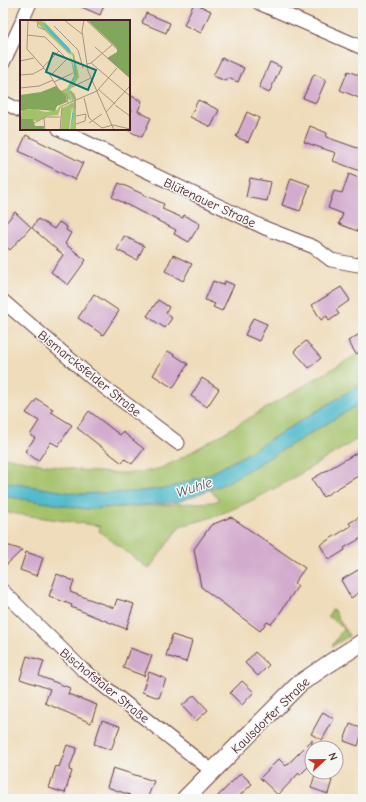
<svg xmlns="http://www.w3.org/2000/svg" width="366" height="802" font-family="'Comic Neue',sans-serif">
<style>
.green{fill:#a3c168;stroke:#76704a}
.water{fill:#4fbacc;stroke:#4c6c7c}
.building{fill:#d3accd}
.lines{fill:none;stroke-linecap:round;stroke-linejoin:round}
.minor-casing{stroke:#633b40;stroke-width:15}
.major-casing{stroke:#633b40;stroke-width:19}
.minor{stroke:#fff;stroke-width:13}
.major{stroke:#fff;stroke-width:17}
.labels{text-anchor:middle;stroke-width:3;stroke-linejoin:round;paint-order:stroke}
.street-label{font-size:13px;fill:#4a1f2b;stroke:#f6f6f2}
.water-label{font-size:14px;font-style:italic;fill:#4c5563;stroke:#f6f6f2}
.inset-road{fill:none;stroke:#ad9081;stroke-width:1}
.view{fill:#0f766e;fill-opacity:0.15;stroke:#0f766e;stroke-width:2}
.inset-edge{fill:none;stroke:#4a1f2b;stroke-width:2}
</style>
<rect width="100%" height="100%" fill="#f6f6f2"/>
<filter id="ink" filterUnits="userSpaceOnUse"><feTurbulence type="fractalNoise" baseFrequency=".025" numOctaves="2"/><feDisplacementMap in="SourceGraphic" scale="8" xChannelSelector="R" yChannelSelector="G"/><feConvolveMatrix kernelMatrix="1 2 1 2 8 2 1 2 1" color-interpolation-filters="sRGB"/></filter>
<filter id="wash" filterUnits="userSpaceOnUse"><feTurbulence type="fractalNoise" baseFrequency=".012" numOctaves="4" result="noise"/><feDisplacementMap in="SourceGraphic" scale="16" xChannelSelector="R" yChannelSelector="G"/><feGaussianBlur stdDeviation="0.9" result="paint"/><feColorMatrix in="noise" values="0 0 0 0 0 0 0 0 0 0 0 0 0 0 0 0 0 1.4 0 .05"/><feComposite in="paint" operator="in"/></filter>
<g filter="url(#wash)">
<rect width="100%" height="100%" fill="#efdcba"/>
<path class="green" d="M363,351V383L245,455L210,474L226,483L363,402V436C304,470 247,512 180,526L149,569L99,531L100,526L3,512V496L87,509L213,502L219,500L200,478L169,488L134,492L79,494L3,482V457C45,464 117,481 158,469C166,466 175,461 183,457Z
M333,609L349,636L332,646L344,628L328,616Z"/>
<path class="water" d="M363,383V402L226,483L178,502L87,509L3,496V482L79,494L134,492L169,488L210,474L245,455Z"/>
<g id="blocks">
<path class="building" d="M72,3H105L100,15Z
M194,3L211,11L201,33L184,25Z
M146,13L170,23L166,33L142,23Z
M222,58L244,68L238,82L228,78L226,81L213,76Z
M270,62L281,67L269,93L259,88Z
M348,71L363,77V90L359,98L340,90Z
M314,74L326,80L316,103L303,98Z
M129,95L142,101L138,111L151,118L142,137L129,131V116L132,109L129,108Z
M198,100L219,110L211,127L190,117Z
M247,112L259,118L248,142L236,137Z
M310,126L327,133L326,137L363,150V163L360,171L333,161L336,153L304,142Z
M26,135L83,163L75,180L19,151Z
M349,174L363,180V223L360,232L339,224L343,214L328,208L334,191L342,193Z
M250,178L271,182L267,201L246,197Z
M291,178L310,185L300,211L282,205Z
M119,183L164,204L162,209L183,218L184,215L200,224L189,242L174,234L176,230L112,197Z
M15,212L31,227L10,250L3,244V226Z
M38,219L54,229L59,222L67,227L66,230L71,233L65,244L86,260L68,285L51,272L63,255L32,228Z
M124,236L144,246L137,260L117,250Z
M173,255L192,264L183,281L165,271Z
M213,281L223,285L225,281L234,285L222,311L213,307L215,304L205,300Z
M341,287L350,300L336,310L339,314L329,321L327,316L321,320L312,305Z
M94,294L119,311L103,335L78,318Z
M158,300L169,307L166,313L172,318L165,328L147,316Z
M253,318L267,324L259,341L245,335Z
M363,332V350L356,354L348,341Z
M306,341L321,358L309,368L294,351Z
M168,351L188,364L173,388L153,375Z
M202,378L219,389L207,407L191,396Z
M37,399L53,409L51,412L72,425L58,446L51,442L38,461L25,451L35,438L30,435L39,421L26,413Z
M89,411L120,435L123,432L144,449L132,464L125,459L122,463L77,428Z
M363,449V473L323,497L312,479Z
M363,515V537L344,548L345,550L329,560L320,545L351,526L349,523Z
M231,517L305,568L294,583L298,586L277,617L271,624L267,622L260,631L201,587L194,549L211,525Z
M3,544L22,550L3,568Z
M26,552L43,558L37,576L20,570Z
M358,570L363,579V590L351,598L341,580Z
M57,574L74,581L70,592L114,608L117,599L134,604L126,629L71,607L72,605L49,596Z
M172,635L192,641L186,662L166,656Z
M130,648L152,656L144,676L123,668Z
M255,652L269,665L258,676L245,663Z
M27,656L44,661L39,676L70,688L68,694L97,705L91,723L45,703L50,689L20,679Z
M149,672L166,679L159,698L142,692Z
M242,681L254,692L242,705L230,693Z
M194,695L208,710L196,721L182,706Z
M323,712L334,719L322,740L311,734Z
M102,720L120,726L111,750L94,744Z
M350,724L363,729L358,746L344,741Z
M312,740V763L300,775L299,773L278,795L260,778L279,759L286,766Z
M67,745L77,748L69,770L72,771L65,793L49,788L56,766L59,767Z
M113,768L154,781L147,799H128L130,795L107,787Z
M241,773L252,784L236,799H215Z
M315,775L332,780L328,794L311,788Z"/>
</g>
</g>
<g filter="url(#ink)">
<use href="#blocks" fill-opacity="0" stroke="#633b40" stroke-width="1"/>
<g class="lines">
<defs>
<path id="minor" d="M259,3L363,48
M22,21L30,3
M3,63L21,24
M3,102L21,111
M59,129L265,228L314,247L331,260L358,265L363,263
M3,301L92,378L178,443
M3,591L82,669L212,771"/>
<path id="major" d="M185,799L299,684L330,663L363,642"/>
</defs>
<use href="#minor" class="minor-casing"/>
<use href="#major" class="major-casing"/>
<use href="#minor" class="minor"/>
<use href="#major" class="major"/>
</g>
</g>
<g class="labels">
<g class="street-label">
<text transform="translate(210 202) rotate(25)" y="5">Blütenauer Straße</text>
<text transform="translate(90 373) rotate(39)" y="5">Bismarcksfelder Straße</text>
<text transform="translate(105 685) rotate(39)" y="5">Bischofstaler Straße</text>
<text transform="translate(270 715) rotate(-44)" y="5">Kaulsdorfer Straße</text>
</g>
<g class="water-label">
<text transform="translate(194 487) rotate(-18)" y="5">Wuhle</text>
</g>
</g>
<g transform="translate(20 20)">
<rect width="110" height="110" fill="#efdcba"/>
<path d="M14,0H21L27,10L49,31L55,51L52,32L28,10L23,0L54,34L59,57L50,70L55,74L56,79L52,81L49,69L57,52L48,69L51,81L39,72L47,68L54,56L50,35L18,4V1ZM56,81V110H50L54,94L52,87L49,110H41L42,88ZM42,83L38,95L28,96L17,101L0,99L2,90L14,89L26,92L37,90Z" fill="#a3c168"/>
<path d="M67,0H110V58L87,38L97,32V28ZM36,66L46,76L47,82L37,86L35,91L9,89L0,91V75L21,72ZM0,99H13L15,106H24V110H0Z" fill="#82a75c"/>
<path d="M21,0L49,28L54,38L56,54L49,69L54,94L50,110L53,89L48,69L55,54L53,36L27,10Z" fill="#4fbacc"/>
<path class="inset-road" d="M3,0L17,1L18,7L25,10M44,0L62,14M64,0L62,11L68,51L94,110M66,0L97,29M8,1L7,29L30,55L39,70L47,75L48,83M34,6L58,30L63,48M7,15L25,17M25,17L47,39L31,55M75,27L110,58M0,41L14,38M71,43L110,76M67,44L71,43L92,25M23,47L39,31M0,55L13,54L24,48M34,62L53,53M52,67L71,58M0,68L19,66L33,60M78,69L95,84M50,71L55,78V89M64,78L69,98L82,108L93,105L110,109M95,85L110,96M86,92L110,66M56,96L66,94L65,101L56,104M24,98L25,110M69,103L82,94M0,110L26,97H40M40,110L42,86L77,71L97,48"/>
<path class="view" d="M33,33L76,50L68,70L26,52Z"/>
<rect width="110" height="110" class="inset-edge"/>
</g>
<rect width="366" height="802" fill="none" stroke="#f6f6f2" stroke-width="16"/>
<g transform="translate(324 760) rotate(68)"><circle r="19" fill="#f6f6f2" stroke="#b1a0a2"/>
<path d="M0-3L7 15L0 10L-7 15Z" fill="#c8321e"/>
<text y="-6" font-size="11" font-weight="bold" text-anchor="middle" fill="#4a1f2b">N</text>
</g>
</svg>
